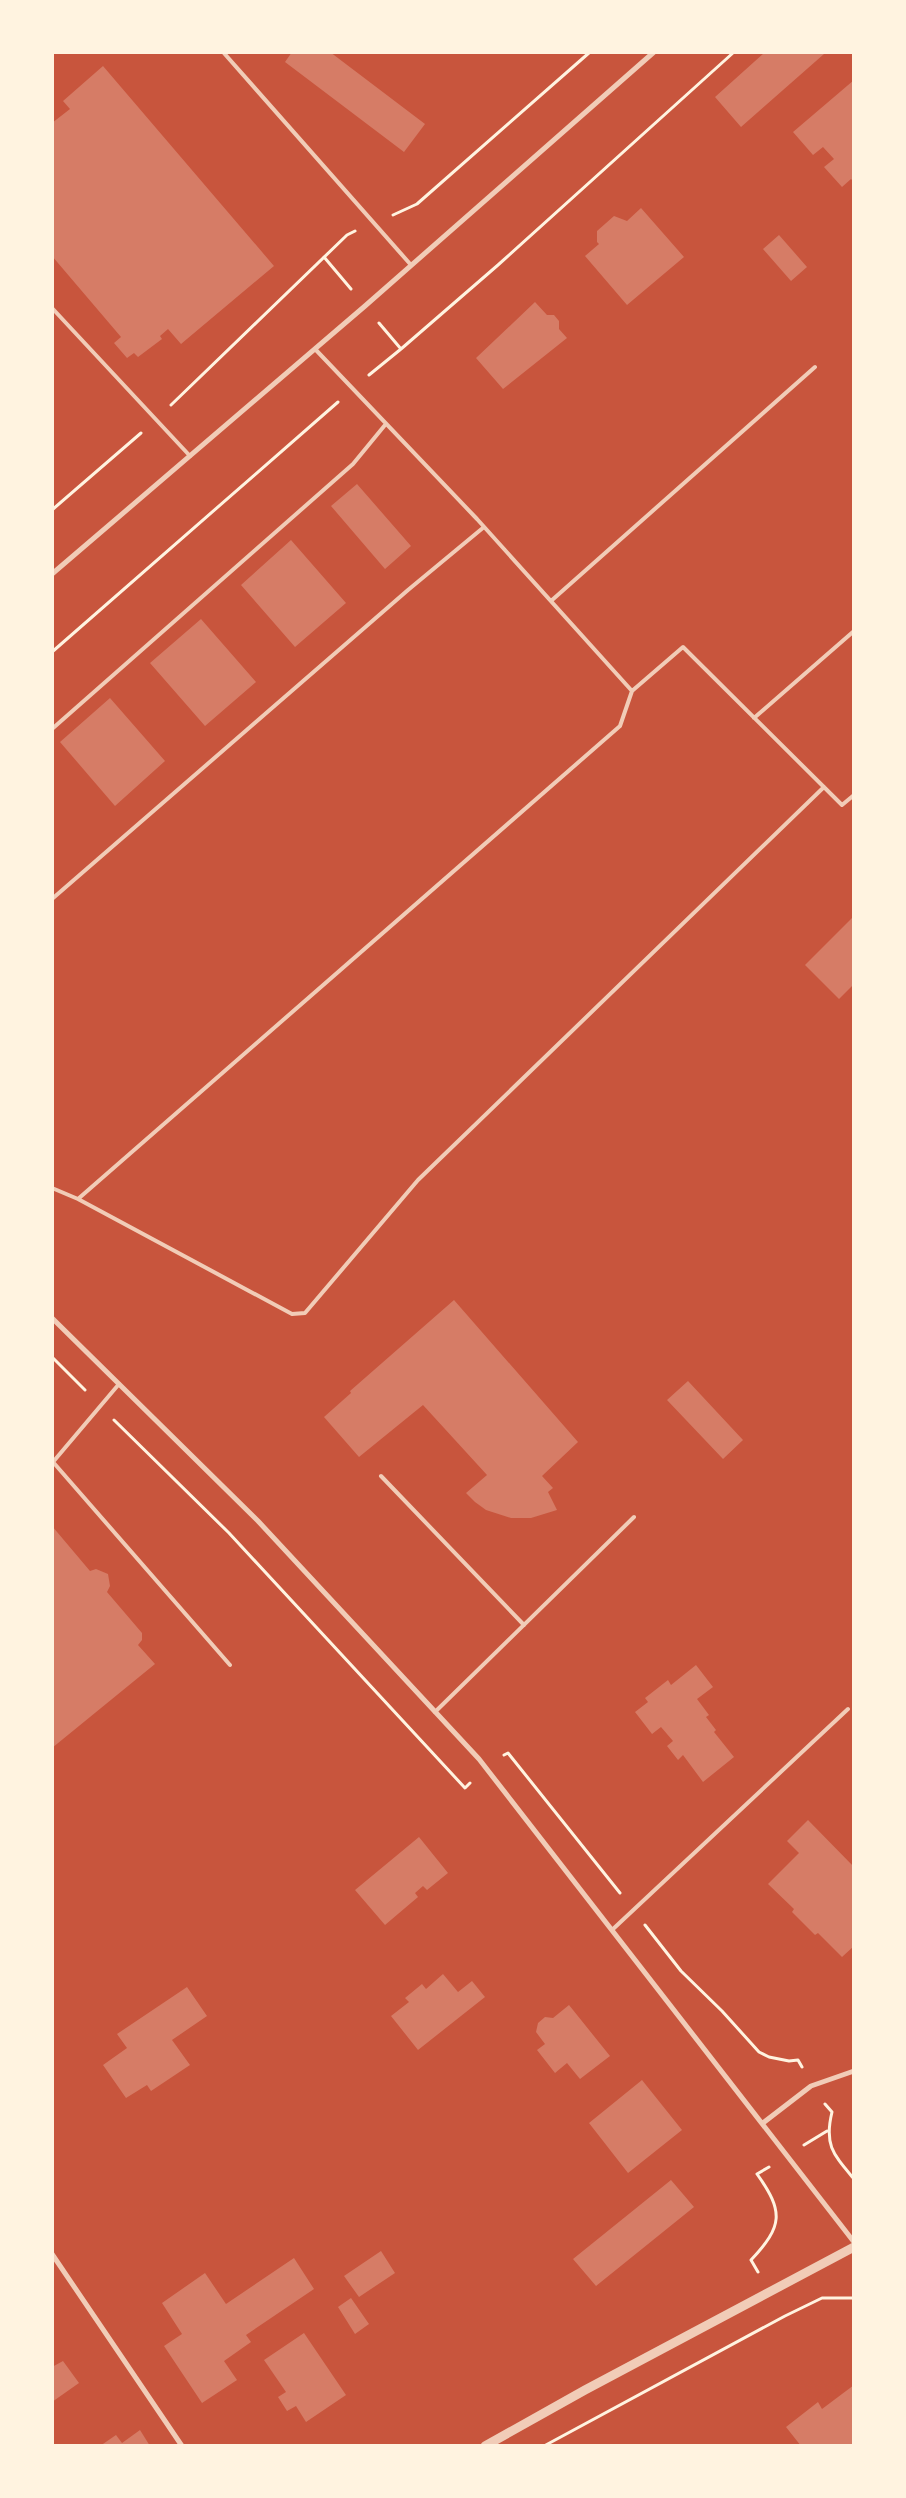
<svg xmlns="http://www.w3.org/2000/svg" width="906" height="2498" font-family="'Work Sans',sans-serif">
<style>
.building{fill:#d67c66}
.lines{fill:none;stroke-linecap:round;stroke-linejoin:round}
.path{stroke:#fff3e0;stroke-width:3}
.service{stroke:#f1ccb7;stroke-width:4}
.minor{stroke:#f1ccb7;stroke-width:5}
.tertiary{stroke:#f1ccb7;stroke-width:9}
</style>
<rect width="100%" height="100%" fill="#c8553d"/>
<path class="building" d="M292,52H330L425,124L404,152L285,62Z
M765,52L824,54L741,127L715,97Z
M103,66L274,266L181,344L168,329L160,336L162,339L138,357L134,353L127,358L114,343L121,337L52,256V123L70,109L63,101Z
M854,80V182L851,179L842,187L824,167L834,159L823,147L813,155L793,132Z
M641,208L684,257L627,305L585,256L599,244L597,242V231L614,216L627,221Z
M779,235L807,267L791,281L763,249Z
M535,302L547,315H554L559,321V329L567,338L503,389L476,358Z
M357,484L411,546L385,569L331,506Z
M291,540L346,603L295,647L241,585Z
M201,619L256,682L205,726L150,663Z
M110,698L165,761L115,806L60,742Z
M854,916V984L839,999L805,965Z
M454,1300L578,1442L542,1476L553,1488L548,1492L557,1510L531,1518H511L486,1510L475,1502L466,1493L487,1475L423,1405L359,1457L324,1417L351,1393L350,1391Z
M688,1381L743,1440L723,1459L667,1400Z
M52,1526L90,1571L96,1569L108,1574L110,1586L107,1592L142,1633V1640L138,1645L155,1664L52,1748Z
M696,1665L713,1687L697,1699L709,1715L706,1717L716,1730L714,1732L734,1757L703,1782L683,1755L678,1760L667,1746L673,1741L661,1727L652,1734L635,1712L648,1702L645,1698L668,1680L671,1685Z
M808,1820L854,1867V1946L842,1957L818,1933L815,1935L792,1912L794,1909L768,1884L799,1853L787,1841Z
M419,1837L448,1873L427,1890L423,1886L415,1893L418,1897L385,1925L355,1890Z
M443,1974L458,1992L472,1981L485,1997L418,2050L391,2016L409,2002L405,1998L422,1984L426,1989Z
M187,1987L207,2016L172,2040L190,2065L151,2091L147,2085L126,2098L103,2065L127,2048L117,2034Z
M569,2005L610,2056L580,2079L567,2063L555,2073L537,2050L545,2044L536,2032L538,2023L545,2017L553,2018Z
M642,2080L682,2130L628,2173L589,2123Z
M671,2180L694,2207L596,2286L573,2259Z
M381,2251L395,2273L359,2297L344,2276Z
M294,2258L314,2289L246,2335L251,2342L224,2361L237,2380L202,2403L164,2346L182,2334L162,2303L205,2273L226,2304Z
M351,2298L369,2324L355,2334L338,2307Z
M304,2333L346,2395L306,2422L296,2406L287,2411L278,2397L286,2392L264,2360Z
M63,2361L79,2383L52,2402V2367Z
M854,2385V2446H801L786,2427L818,2402L822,2409Z
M140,2430L150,2446H100L116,2435L122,2443Z"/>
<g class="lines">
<path class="path" d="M393,215L417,204L590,52
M324,257L351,289
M379,323L401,349L498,265L734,52
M369,375L401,349
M171,405L347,235L355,231
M52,510L141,433
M52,652L338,402
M52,1357L85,1390
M114,1420L229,1533L465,1788L470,1783
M504,1755L508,1753L620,1893
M645,1925L681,1971L722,2011L759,2052L769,2057L789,2061L798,2060L802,2067
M825,2104L832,2112C824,2145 833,2154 854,2179
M804,2145L827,2131
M758,2272L751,2260C783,2226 784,2212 757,2174L769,2167
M544,2446L785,2316L822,2298H854"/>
<path class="service" d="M223,52L411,265
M52,308L190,456
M315,349L477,519L632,691L683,647L842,805L854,795
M551,601L815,367
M632,691L620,726L78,1199L292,1314L305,1313L418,1180L824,787
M754,718L854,631
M52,729L353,464L385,425
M52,899L408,590L484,527
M52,1188L78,1199
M119,1384L53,1462L230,1665
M381,1476L524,1625
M435,1712L634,1517
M612,1930L848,1709"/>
<path class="minor" d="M52,574L365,306L654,52
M52,1318L258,1521L479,1759L854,2242
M763,2123L811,2086L854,2071
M52,2254L182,2446"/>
<path class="tertiary" d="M485,2446L585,2390L854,2247"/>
</g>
<rect width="906" height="2498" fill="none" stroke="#fff3e0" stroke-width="108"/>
</svg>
